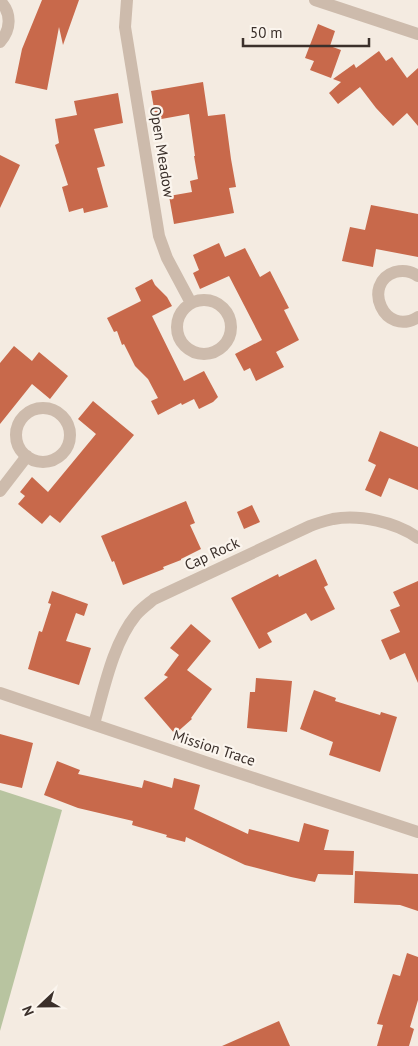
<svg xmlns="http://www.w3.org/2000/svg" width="418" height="1046" font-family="'PT Sans',sans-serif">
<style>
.green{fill:#b8c4a0}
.building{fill:#c8694b}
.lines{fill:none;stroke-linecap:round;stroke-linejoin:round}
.minor{stroke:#cdbbac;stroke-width:12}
.labels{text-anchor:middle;stroke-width:4.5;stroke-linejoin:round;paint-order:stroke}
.street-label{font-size:15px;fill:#3b302b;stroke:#fbf5ee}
</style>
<rect width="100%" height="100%" fill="#f4ebe1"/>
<path class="green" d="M0,790L62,810L0,1031Z"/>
<path class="building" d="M42,0H79L63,45L59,27L47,90L15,83L22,49Z
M318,24L335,31L330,46L341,50L331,78L310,70L314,61L305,58Z
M379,51L386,61L392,57L407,78L418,68V126L407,113L393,126L376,108L360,87L338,104L329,93L341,82L333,79L354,64L356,68Z
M203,82L208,116L225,114L231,159L236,187L229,188L234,213L174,224L169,196L192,192L190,181L198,179L194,156H195L189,114L156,120L151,91Z
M118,93L123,123L94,129L105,166L97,168L108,207L84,213L83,208L69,212L62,187L68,185L55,145L59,143L55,119L77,115L74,101Z
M0,155L20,165L0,208Z
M371,205L418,214V257L376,249L373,267L342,261L350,227L365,230Z
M219,243L225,257L245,248L260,277L270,271L289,308L284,310L299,340L276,352L284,367L256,381L250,368L244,371L235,354L262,340L229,276L200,289L193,273L199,270L193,255Z
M152,279L155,285L167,297L172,306L152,316L184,381L204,371L218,397L213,402L199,409L194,399L182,405L181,403L158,415L151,401L158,398L148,379L135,366L124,344L122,345L117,331L114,332L107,318L141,301L135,288Z
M14,346L32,361L39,352L68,376L50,399L32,384L0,424V363Z
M93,401L134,435L60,523L50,515L42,524L18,504L25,496L20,492L32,477L48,492L96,434L78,419Z
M380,431L418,447V490L389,478L381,497L365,490L376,465L368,461Z
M186,501L195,523L190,525L201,549L181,559V560L163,567L164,569L123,585L114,561L112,562L101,536Z
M252,505L260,522L244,529L237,512Z
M316,559L328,585L324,587L335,609L311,621L306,613L267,633L272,642L259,649L231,598L278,574L279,577Z
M418,581V683L405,653L390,660L381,640L400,632L390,610L400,606L393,592Z
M52,591L88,604L84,616L76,613L66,641L91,648L79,685L28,669L39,631L42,632L51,604L48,603Z
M191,624L211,641L187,670L212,689L191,718L192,719L175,734L144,698L168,677L164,675L179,655L170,648Z
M256,678L292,681L287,732L247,728L250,692H255Z
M314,690L336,698L335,701L380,715L381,712L397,717L380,772L329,755L333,742L300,729Z
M0,734L33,743L22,788L0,783Z
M57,761L80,770L78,774L142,788L144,780L172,788L174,778L200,785L194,809L248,834L249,829L299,842L304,823L329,830L324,850L354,851L353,875L318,874L315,882L291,877L245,865L186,837L185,842L166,837L167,835L132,825L133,821L78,808L44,795Z
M355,871L418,874V911L400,905L354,903Z
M407,953L418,957V1000L410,1027L414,1029L409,1046H377L383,1025L377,1024L393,974L400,976Z
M279,1021L290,1046H222Z"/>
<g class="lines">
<path class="minor" d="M127,0L125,27L159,236L167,258L191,303
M315,0L418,34
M0,1C12,13 11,30 0,42
M418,276C411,271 403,270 395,272C361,283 384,338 418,317
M177 327a27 27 0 1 1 54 0a27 27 0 1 1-54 0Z
M16 435a27 27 0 1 1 54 0a27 27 0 1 1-54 0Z
M0,491L27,456
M0,693L208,763L418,832
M94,724C104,689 113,643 136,615C141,609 148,604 154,599L310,526C317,523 325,521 333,519C359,514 396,522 418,538"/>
</g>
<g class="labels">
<g class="street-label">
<text transform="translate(162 152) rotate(81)" y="5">Open Meadow</text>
<text transform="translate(212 554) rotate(-25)" y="5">Cap Rock</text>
<text transform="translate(214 748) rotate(18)" y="5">Mission Trace</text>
</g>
</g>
<g transform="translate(40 1006) rotate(248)" stroke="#fbf5ee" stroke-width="4" paint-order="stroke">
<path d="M0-4L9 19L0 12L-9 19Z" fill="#3b302b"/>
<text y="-8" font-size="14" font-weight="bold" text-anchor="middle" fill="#3b302b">N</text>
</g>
<path d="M243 38v8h126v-8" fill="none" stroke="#3b302b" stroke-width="2.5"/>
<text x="250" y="38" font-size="15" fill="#3b302b" stroke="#fbf5ee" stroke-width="4" paint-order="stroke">50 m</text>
</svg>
